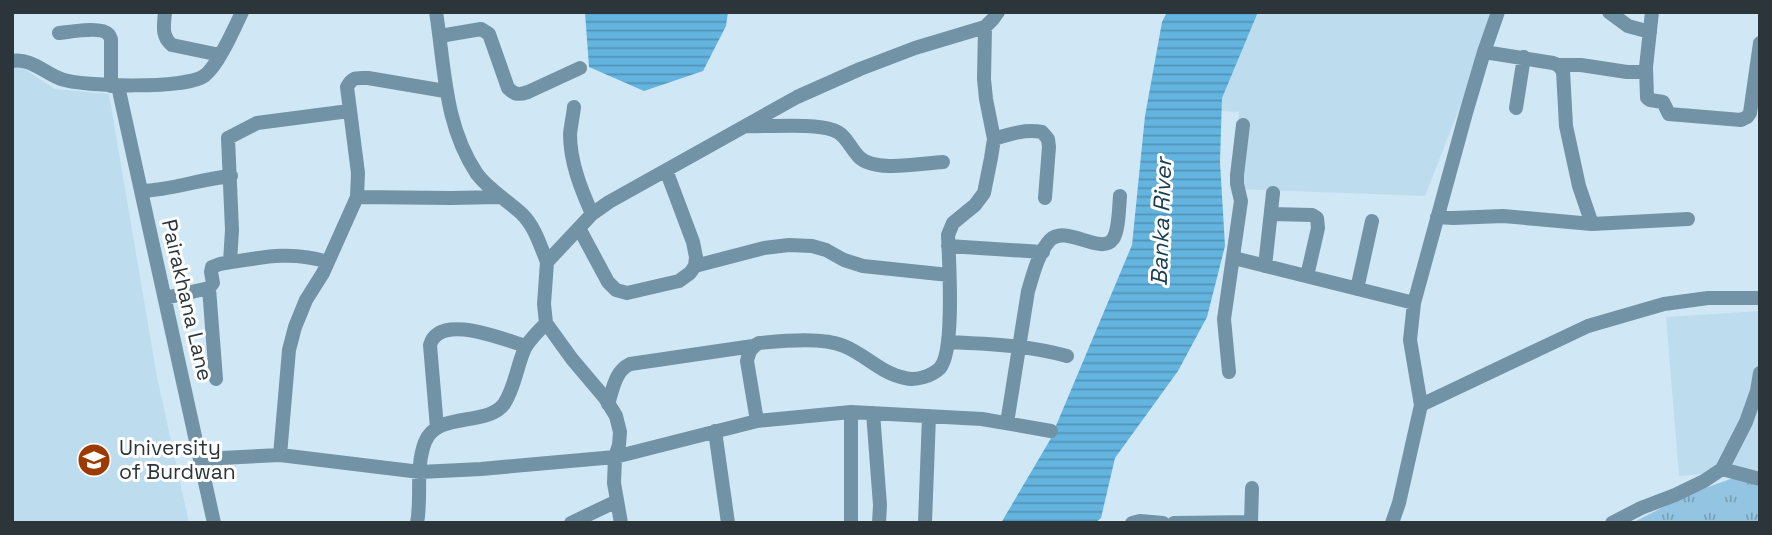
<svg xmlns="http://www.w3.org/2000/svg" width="1772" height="535" font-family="'Space Grotesk',sans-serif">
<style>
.built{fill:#bddcee}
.grass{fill:url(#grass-tufts)}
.water{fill:url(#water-rules)}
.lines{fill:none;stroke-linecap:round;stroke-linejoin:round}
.minor{stroke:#7292a5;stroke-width:14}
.labels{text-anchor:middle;stroke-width:6;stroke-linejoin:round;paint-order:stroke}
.street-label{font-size:21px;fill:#2b353a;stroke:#fff}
.poi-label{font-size:21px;fill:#2b353a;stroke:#fff;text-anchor:start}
.water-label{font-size:23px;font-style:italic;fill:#1a3e51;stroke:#fff}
</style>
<defs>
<pattern id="grass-tufts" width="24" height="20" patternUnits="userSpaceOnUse" patternTransform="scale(1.75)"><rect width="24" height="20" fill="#93c4e1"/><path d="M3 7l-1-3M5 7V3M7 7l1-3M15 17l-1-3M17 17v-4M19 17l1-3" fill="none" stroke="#78a0b7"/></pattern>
<pattern id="water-rules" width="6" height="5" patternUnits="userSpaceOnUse" patternTransform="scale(1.75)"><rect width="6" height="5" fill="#64b4e0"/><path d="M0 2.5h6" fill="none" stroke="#5393b7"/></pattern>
</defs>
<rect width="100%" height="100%" fill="#d0e8f6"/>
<path class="built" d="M1243,12H1497L1425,196L1235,189L1239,112L1220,111L1223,49Z
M18,65L55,89L109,94L157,377L189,523H12V67Z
M1760,311V476L1738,471L1679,476L1666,317Z"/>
<path class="grass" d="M1733,478L1760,480V523H1632L1689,494Z"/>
<path class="water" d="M585,12H728L726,26L703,71L644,91L589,67Z
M1167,12H1258L1222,98L1220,162L1225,246L1207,317L1178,371L1115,458L1101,518L1095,523H1001L1050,440L1132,245L1145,116L1162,22Z"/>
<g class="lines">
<path class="minor" d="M165,12C164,25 161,36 172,45L220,55
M436,12C445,68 444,125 477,174C489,190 507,200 522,214C535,227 540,245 547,262
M1609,12L1628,26L1650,32
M59,33C69,32 101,26 108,34C110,35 110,38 111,39V86
M440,36L481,29L489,34L508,88C515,95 519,95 528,92L580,68
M1484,52L1553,63L1558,65L1563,71L1566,126L1579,186L1592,224
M12,61C30,57 46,74 61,79C83,87 186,89 204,76C218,66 234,29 242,12
M1558,65H1581L1627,72H1642L1646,67L1652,12
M1646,67L1647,98L1650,100L1663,102L1669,114L1741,120L1747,117L1750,113L1760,43
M118,86L214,523
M574,107C573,116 571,125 570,134C570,162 581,189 592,214
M1516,108L1524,57
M747,126C769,127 814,123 833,130C846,134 850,148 859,157C875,173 922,163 943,162
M994,139C1010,134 1025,129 1042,132L1048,139L1049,147L1045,198
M141,191C172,190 200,179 231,176
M357,197L451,198L500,197
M1271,214L1312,215L1317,218L1318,228L1307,276
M1437,217L1453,218L1503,216L1592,224L1688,219
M579,228L608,282L616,290L627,293L679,281L690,273L695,266L696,257L693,242L666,170
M948,246L1043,252
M1234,258L1414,303
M230,262L232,230L228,138L257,123L349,111
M695,266L764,248L789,245L812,246L826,250L844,260L863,266L949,275
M1265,266L1273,193
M209,288L216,379
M1357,289L1372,221
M165,298L209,288L213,283L211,272L212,267L220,264C259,258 289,250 328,262
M948,342C988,344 1028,345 1067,356
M1229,372L1224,319L1241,201L1237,184V175L1243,125
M608,404C613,389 615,371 630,364L753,346
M1421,405L1410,340L1414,303L1466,113L1484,52L1498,12
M851,412V523
M873,413L880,505L879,523
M757,421L747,361C749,352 751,347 759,343C783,341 822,337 844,346C866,355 882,374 905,378C916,381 932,376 940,368C955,351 949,261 948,235L953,223L975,205L984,193L991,158L994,139L986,99L984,79L985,27
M1007,423L1028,291C1033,275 1038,253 1050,240C1066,224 1101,256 1113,239C1119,230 1119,207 1120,196
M437,428L430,345C439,312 504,340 526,346
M715,431L728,523
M280,455L289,350L295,327L306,300L323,273L357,197L358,173L347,87C353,76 357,78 368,78L445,91
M201,459L280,455L420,472L481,469L615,457L757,421L851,412L982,419L1051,431
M1722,469L1760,479
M417,523C422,497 415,468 425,442C437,411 487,427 504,404C515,388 517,365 525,348C530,339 539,331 546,323
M571,523L617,501
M621,523L614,483L615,457L619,445L620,432L616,416L605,398L572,359L546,323L544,304L547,262L592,214L609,202L797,97L860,69L915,48L985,27L993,19L998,12
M925,523L929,416
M1132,523L1140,521L1163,523
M1174,523L1251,522
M1251,523L1252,488
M1392,523L1399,503L1421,405L1588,326L1664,304L1708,298H1760
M1612,523L1641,508L1675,495L1704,481L1722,469L1746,422L1757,391L1760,373"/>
</g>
<defs>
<symbol id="university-disc" viewBox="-11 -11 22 22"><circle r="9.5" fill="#9d3a00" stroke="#fff"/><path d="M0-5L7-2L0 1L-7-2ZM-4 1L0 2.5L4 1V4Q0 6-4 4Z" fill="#fff"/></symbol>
</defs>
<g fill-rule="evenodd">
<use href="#university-disc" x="75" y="441" width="38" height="38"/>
</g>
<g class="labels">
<g class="street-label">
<text transform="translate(187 300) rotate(77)" y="7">Pairakhana Lane</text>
</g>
<g class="poi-label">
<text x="119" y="455">University<tspan x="119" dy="24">of Burdwan</tspan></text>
</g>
<g class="water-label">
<text transform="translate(1161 222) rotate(-88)" y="8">Banka River</text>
</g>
</g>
<rect width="1772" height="535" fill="none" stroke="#2b353a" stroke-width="28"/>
</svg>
